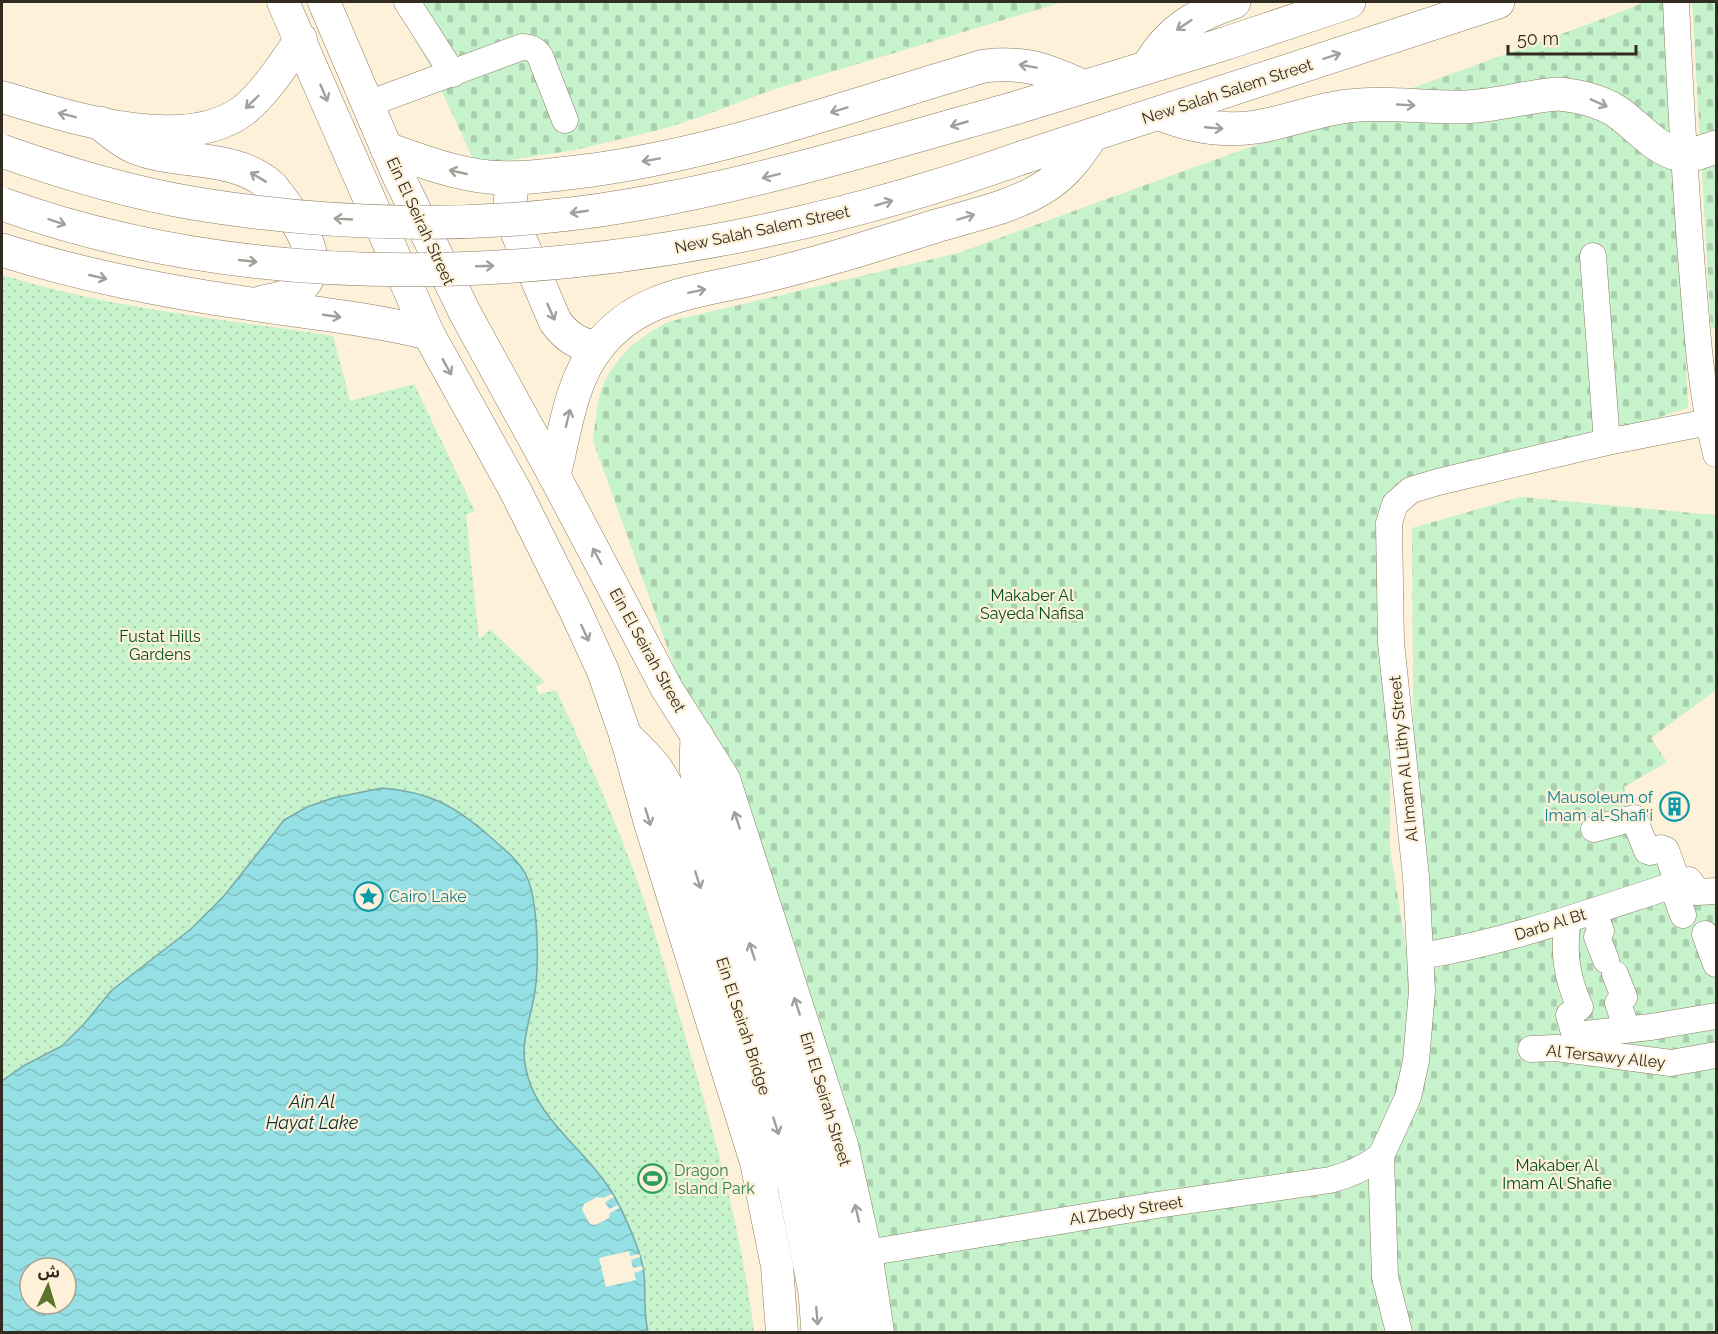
<svg xmlns="http://www.w3.org/2000/svg" width="1718" height="1334" font-family="Raleway,'Noto Sans Arabic',sans-serif">
<style>
.cemetery{fill:url(#cemetery-stones)}
.park{fill:url(#park-dots);fill-rule:evenodd}
.water{fill:url(#water-waves);stroke:#77aaa9;stroke-width:1.5;fill-rule:evenodd}
.pier{fill:#fef1da}
.lines{fill:none;stroke-linecap:round;stroke-linejoin:round}
.minor-casing{stroke:#8b7d62;stroke-width:27}
.major-casing{stroke:#8b7d62;stroke-width:33}
.highway-casing{stroke:#8b7d62;stroke-width:34}
.minor{stroke:#fff;stroke-width:26}
.major{stroke:#fff;stroke-width:32}
.highway{stroke:#fff;stroke-width:33}
.highway-bridge-casing{stroke:#8b7d62;stroke-width:34;stroke-linecap:butt}
.highway-bridge{stroke:#fff;stroke-width:33}
.oneway{stroke:#a2a09b}
.labels{text-anchor:middle;stroke-width:4.5;stroke-linejoin:round;paint-order:stroke}
.street-label{font-size:16px;fill:#312b20;stroke:#fef1da}
.park-label{font-size:16px;fill:#014f1f;stroke:#fef1da}
.culture-label{font-size:16px;fill:#0d838f;stroke:#fef1da;text-anchor:end}
.leisure-label{font-size:16px;fill:#27864d;stroke:#fef1da;text-anchor:start}
.water-label{font-size:18px;font-style:italic;fill:#0a3032;stroke:#fef1da}
</style>
<defs>
<pattern id="cemetery-stones" width="16" height="16" patternUnits="userSpaceOnUse" patternTransform="scale(1.5)"><rect width="16" height="16" fill="#c6f2cc"/><path d="M2 7V4a2 2 0 0 1 4 0v3zM10 15v-3a2 2 0 0 1 4 0v3z" fill="#abd0af"/></pattern>
<pattern id="park-dots" width="8" height="8" patternUnits="userSpaceOnUse" patternTransform="scale(1.5)"><rect width="8" height="8" fill="#c6f2cc"/><path d="M2 2h.1M6 6h.1" fill="none" stroke="#abd0af" stroke-width="1.8" stroke-linecap="round"/></pattern>
<pattern id="water-waves" width="16" height="10" patternUnits="userSpaceOnUse" patternTransform="scale(1.5)"><rect width="16" height="10" fill="#95e0e4"/><path d="M0 5q4-4 8 0t8 0" fill="none" stroke="#81c0c3"/></pattern>
</defs>
<rect width="100%" height="100%" fill="#fef1da"/>
<path class="cemetery" d="M394,2H1063L775,89L700,117L663,129L575,150L476,165L430,66Z
M1645,2H1670L1688,408L1391,503L1390,848L1415,1003L1410,1075L1372,1156L1347,1169L870,1243L846,1143L593,441C595,426 596,409 600,394C610,360 640,335 671,321L958,253L1605,18Z
M1692,2H1716V328L1711,329Z
M1520,497L1715,515L1716,690L1651,738L1667,762L1624,787L1641,851L1716,898V1332H884L879,1262L1349,1182L1412,1112L1414,826L1412,528Z"/>
<path class="park" d="M2,275C109,308 222,319 333,336L350,401L414,384L475,511L466,515L479,639L490,629L545,682L536,687L539,694L556,690C580,741 603,792 624,845C650,911 669,981 689,1049C717,1142 742,1235 754,1332H2ZM30,1268H66V1304H30Z"/>
<path class="water" d="M382,788C428,792 452,804 487,834C500,846 516,857 525,873C539,898 540,973 533,1002C526,1035 518,1052 531,1086C548,1128 590,1155 613,1194C624,1213 642,1253 644,1274C646,1296 643,1310 648,1332H2V1081L25,1065L62,1046L84,1024L111,991L191,929L224,896L284,820L307,807L333,798ZM30,1268H66V1304H30Z"/>
<path class="pier" d="M612,1194L614,1197L605,1202L609,1209L618,1205L619,1208L610,1213L609,1218L596,1225L590,1224L582,1210L584,1204L597,1197L603,1198Z
M629,1251L630,1256L639,1254L640,1256V1257L631,1260L633,1268L642,1266L643,1270L634,1273L636,1280L606,1287L599,1258Z"/>
<g class="lines">
<defs>
<path id="minor" d="M407,2L453,74
M1676,2C1680,91 1685,180 1692,269C1697,331 1701,394 1716,454
M368,104L522,47C530,47 535,49 540,56L565,120
M1593,256L1607,442
M1594,829L1634,818L1647,851L1650,852L1661,848L1666,850L1678,883
M1672,885L1683,915
M1593,911L1601,931L1597,937L1606,960
M1568,919C1563,951 1566,977 1580,1007L1569,1015L1579,1050
M1705,934L1716,964
M1421,956C1513,941 1601,908 1689,880L1697,892L1716,891
M1615,974L1624,997L1618,1003L1627,1030
M1575,1035L1651,1027L1716,1016
M1531,1049L1556,1048L1671,1063L1716,1055
M866,1253L1157,1205L1330,1180C1350,1175 1365,1168 1381,1156
M1399,1332L1385,1277L1381,1156L1408,1097L1416,1061L1422,991L1416,877L1391,643L1389,523L1395,504L1411,490L1438,482L1607,442L1709,422"/>
<path id="major" d="M283,2L428,333L515,490L575,610L603,671L626,737L650,823L756,1162L777,1266L782,1332
M324,2L397,173L465,313L554,475L667,689L724,779L842,1145L866,1253L878,1332
M2,97C67,116 184,156 244,110C267,91 284,63 301,39"/>
<path id="highway" d="M1148,66C1169,30 1195,15 1234,2
M1015,108L1227,43L1349,2
M1158,113C1189,126 1222,132 1256,127C1288,122 1318,109 1349,106C1387,101 1425,108 1464,107C1496,106 1527,96 1559,94C1579,96 1598,100 1616,111C1637,125 1655,150 1681,155C1691,157 1706,150 1716,147
M100,123C111,132 121,141 134,147C178,165 235,153 272,187C293,214 337,269 291,294C282,299 270,300 260,303
M387,149C421,161 453,173 488,177C524,180 558,174 593,170C727,151 854,104 984,66C1024,61 1047,70 1082,86
M1024,157L1498,2
M513,178L510,203L514,225L555,321C566,337 578,344 597,348
M2,250C84,276 167,292 252,304C311,313 371,319 428,333
M554,475C565,433 570,382 598,347C638,295 697,292 756,278C817,264 876,245 936,226C973,215 1014,207 1046,186C1066,173 1079,155 1092,135
M697,736L696,767L700,793L808,1121C829,1193 841,1258 847,1332
M626,737C650,760 661,770 673,802L794,1185L815,1292L818,1332"/>
</defs>
<use href="#minor" class="minor-casing"/>
<use href="#major" class="major-casing"/>
<use href="#highway" class="highway-casing"/>
<use href="#minor" class="minor"/>
<use href="#major" class="major"/>
<use href="#highway" class="highway"/>
<defs>
<path id="highway-bridge" d="M2,151C64,173 127,192 192,203C336,227 488,230 632,205C763,182 888,144 1015,108
M2,204C324,319 708,270 1024,157"/>
</defs>
<use href="#highway-bridge" class="highway-bridge-casing"/>
<use href="#highway-bridge" class="highway-bridge"/>
</g>
<defs><path id="oneway-shaft" d="M-6 0H5M1.5-3L5.5 0L1.5 3" fill="none" stroke-width="1.6" stroke-linecap="round" stroke-linejoin="round" transform="scale(1.5)"/></defs>
<g class="oneway">
<use href="#oneway-shaft" transform="translate(1184 25) rotate(146)"/>
<use href="#oneway-shaft" transform="translate(1332 56) rotate(-18)"/>
<use href="#oneway-shaft" transform="translate(1028 66) rotate(-170)"/>
<use href="#oneway-shaft" transform="translate(324 93) rotate(67)"/>
<use href="#oneway-shaft" transform="translate(252 102) rotate(136)"/>
<use href="#oneway-shaft" transform="translate(1599 103) rotate(24)"/>
<use href="#oneway-shaft" transform="translate(1406 105) rotate(3)"/>
<use href="#oneway-shaft" transform="translate(839 110) rotate(163)"/>
<use href="#oneway-shaft" transform="translate(67 115) rotate(-166)"/>
<use href="#oneway-shaft" transform="translate(959 124) rotate(164)"/>
<use href="#oneway-shaft" transform="translate(1214 128) rotate(5)"/>
<use href="#oneway-shaft" transform="translate(651 160) rotate(170)"/>
<use href="#oneway-shaft" transform="translate(458 172) rotate(-167)"/>
<use href="#oneway-shaft" transform="translate(771 176) rotate(166)"/>
<use href="#oneway-shaft" transform="translate(258 177) rotate(-149)"/>
<use href="#oneway-shaft" transform="translate(884 203) rotate(-16)"/>
<use href="#oneway-shaft" transform="translate(579 212) rotate(172)"/>
<use href="#oneway-shaft" transform="translate(966 217) rotate(-17)"/>
<use href="#oneway-shaft" transform="translate(343 219) rotate(-177)"/>
<use href="#oneway-shaft" transform="translate(57 222) rotate(18)"/>
<use href="#oneway-shaft" transform="translate(248 261) rotate(6)"/>
<use href="#oneway-shaft" transform="translate(485 266) rotate(-2)"/>
<use href="#oneway-shaft" transform="translate(98 277) rotate(13)"/>
<use href="#oneway-shaft" transform="translate(697 291) rotate(-12)"/>
<use href="#oneway-shaft" transform="translate(551 312) rotate(66)"/>
<use href="#oneway-shaft" transform="translate(332 316) rotate(8)"/>
<use href="#oneway-shaft" transform="translate(447 367) rotate(61)"/>
<use href="#oneway-shaft" transform="translate(568 418) rotate(-76)"/>
<use href="#oneway-shaft" transform="translate(597 556) rotate(-118)"/>
<use href="#oneway-shaft" transform="translate(585 633) rotate(65)"/>
<use href="#oneway-shaft" transform="translate(648 817) rotate(73)"/>
<use href="#oneway-shaft" transform="translate(737 820) rotate(-108)"/>
<use href="#oneway-shaft" transform="translate(698 880) rotate(72)"/>
<use href="#oneway-shaft" transform="translate(752 951) rotate(-108)"/>
<use href="#oneway-shaft" transform="translate(797 1006) rotate(-108)"/>
<use href="#oneway-shaft" transform="translate(776 1126) rotate(72)"/>
<use href="#oneway-shaft" transform="translate(857 1213) rotate(-103)"/>
<use href="#oneway-shaft" transform="translate(817 1316) rotate(85)"/>
</g>
<defs>
<symbol id="building-ring" viewBox="-11 -11 22 22"><circle r="9.5" fill="#fef1da" stroke="#0f9aa8" stroke-width="1.5"/><path d="M-4-6H4V6H1V3H-1V6H-4ZM-2.5-4.3h1.7v1.8h-1.7ZM.8-4.3h1.7v1.8H.8ZM-2.5-1h1.7V.8h-1.7ZM.8-1h1.7V.8H.8Z" fill="#0f9aa8"/></symbol>
<symbol id="sight-ring" viewBox="-11 -11 22 22"><circle r="9.5" fill="#fef1da" stroke="#0f9aa8" stroke-width="1.5"/><path d="M0-6L1.8-2.2L6-1.7L2.9 1.2L3.7 5.4L0 3.3L-3.7 5.4L-2.9 1.2L-6-1.7L-1.8-2.2Z" fill="#0f9aa8"/></symbol>
<symbol id="stadium-ring" viewBox="-11 -11 22 22"><circle r="9.5" fill="#fef1da" stroke="#2e9e5b" stroke-width="1.5"/><path d="M0-5a6.5 5 0 1 0 0 10a6.5 5 0 1 0 0-10ZM-3.5-1.8h7v3.6h-7Z" fill="#2e9e5b"/></symbol>
</defs>
<g fill-rule="evenodd">
<use href="#building-ring" x="1658" y="790" width="33" height="33"/>
<use href="#sight-ring" x="352" y="880" width="33" height="33"/>
<use href="#stadium-ring" x="636" y="1162" width="33" height="33"/>
</g>
<g class="labels">
<g class="street-label">
<text transform="translate(1227 91) rotate(-18)" y="6">New Salah Salem Street</text>
<text transform="translate(421 221) rotate(65)" y="6">Ein El Seirah Street</text>
<text transform="translate(762 229) rotate(-12)" y="6">New Salah Salem Street</text>
<text transform="translate(648 650) rotate(61)" y="6">Ein El Seirah Street</text>
<text transform="translate(1403 759) rotate(-96)" y="6">Al Imam Al Lithy Street</text>
<text transform="translate(1550 924) rotate(-17)" y="6">Darb Al Bt</text>
<text transform="translate(744 1026) rotate(72)" y="6">Ein El Seirah Bridge</text>
<text transform="translate(1606 1056) rotate(6)" y="6">Al Tersawy Alley</text>
<text transform="translate(826 1099) rotate(73)" y="6">Ein El Seirah Street</text>
<text transform="translate(1126 1210) rotate(-9)" y="6">Al Zbedy Street</text>
</g>
<g class="park-label">
<text x="1032" y="601">Makaber Al<tspan x="1032" dy="18">Sayeda Nafisa</tspan></text>
<text x="160" y="642">Fustat Hills<tspan x="160" dy="18">Gardens</tspan></text>
<text x="1557" y="1171">Makaber Al<tspan x="1557" dy="18">Imam Al Shafie</tspan></text>
</g>
<g class="culture-label">
<text x="1653" y="803">Mausoleum of<tspan x="1653" dy="18">Imam al-Shafi'i</tspan></text>
<text x="389" y="902" text-anchor="start">Cairo Lake</text>
</g>
<g class="leisure-label">
<text x="674" y="1176">Dragon<tspan x="674" dy="18">Island Park</tspan></text>
</g>
<g class="water-label">
<text x="312" y="1108">Ain Al<tspan x="312" dy="21">Hayat Lake</tspan></text>
</g>
</g>
<rect width="1718" height="1334" fill="none" stroke="#312b20" stroke-width="6"/>
<g transform="translate(48 1286) rotate(4)"><circle r="28" fill="#fef1da" stroke="#aca290" stroke-width="1.5"/>
<path d="M0-4.5L10 22L0 15L-10 22Z" fill="#5a7528"/>
<text y="-9" font-size="16" font-weight="bold" text-anchor="middle" fill="#312b20">ش</text>
</g>
<path d="M1508 45v9h128v-9" fill="none" stroke="#312b20" stroke-width="3"/>
<text x="1517" y="45" font-size="18" fill="#312b20" stroke="#fef1da" stroke-width="4.5" paint-order="stroke">50 m</text>
</svg>
